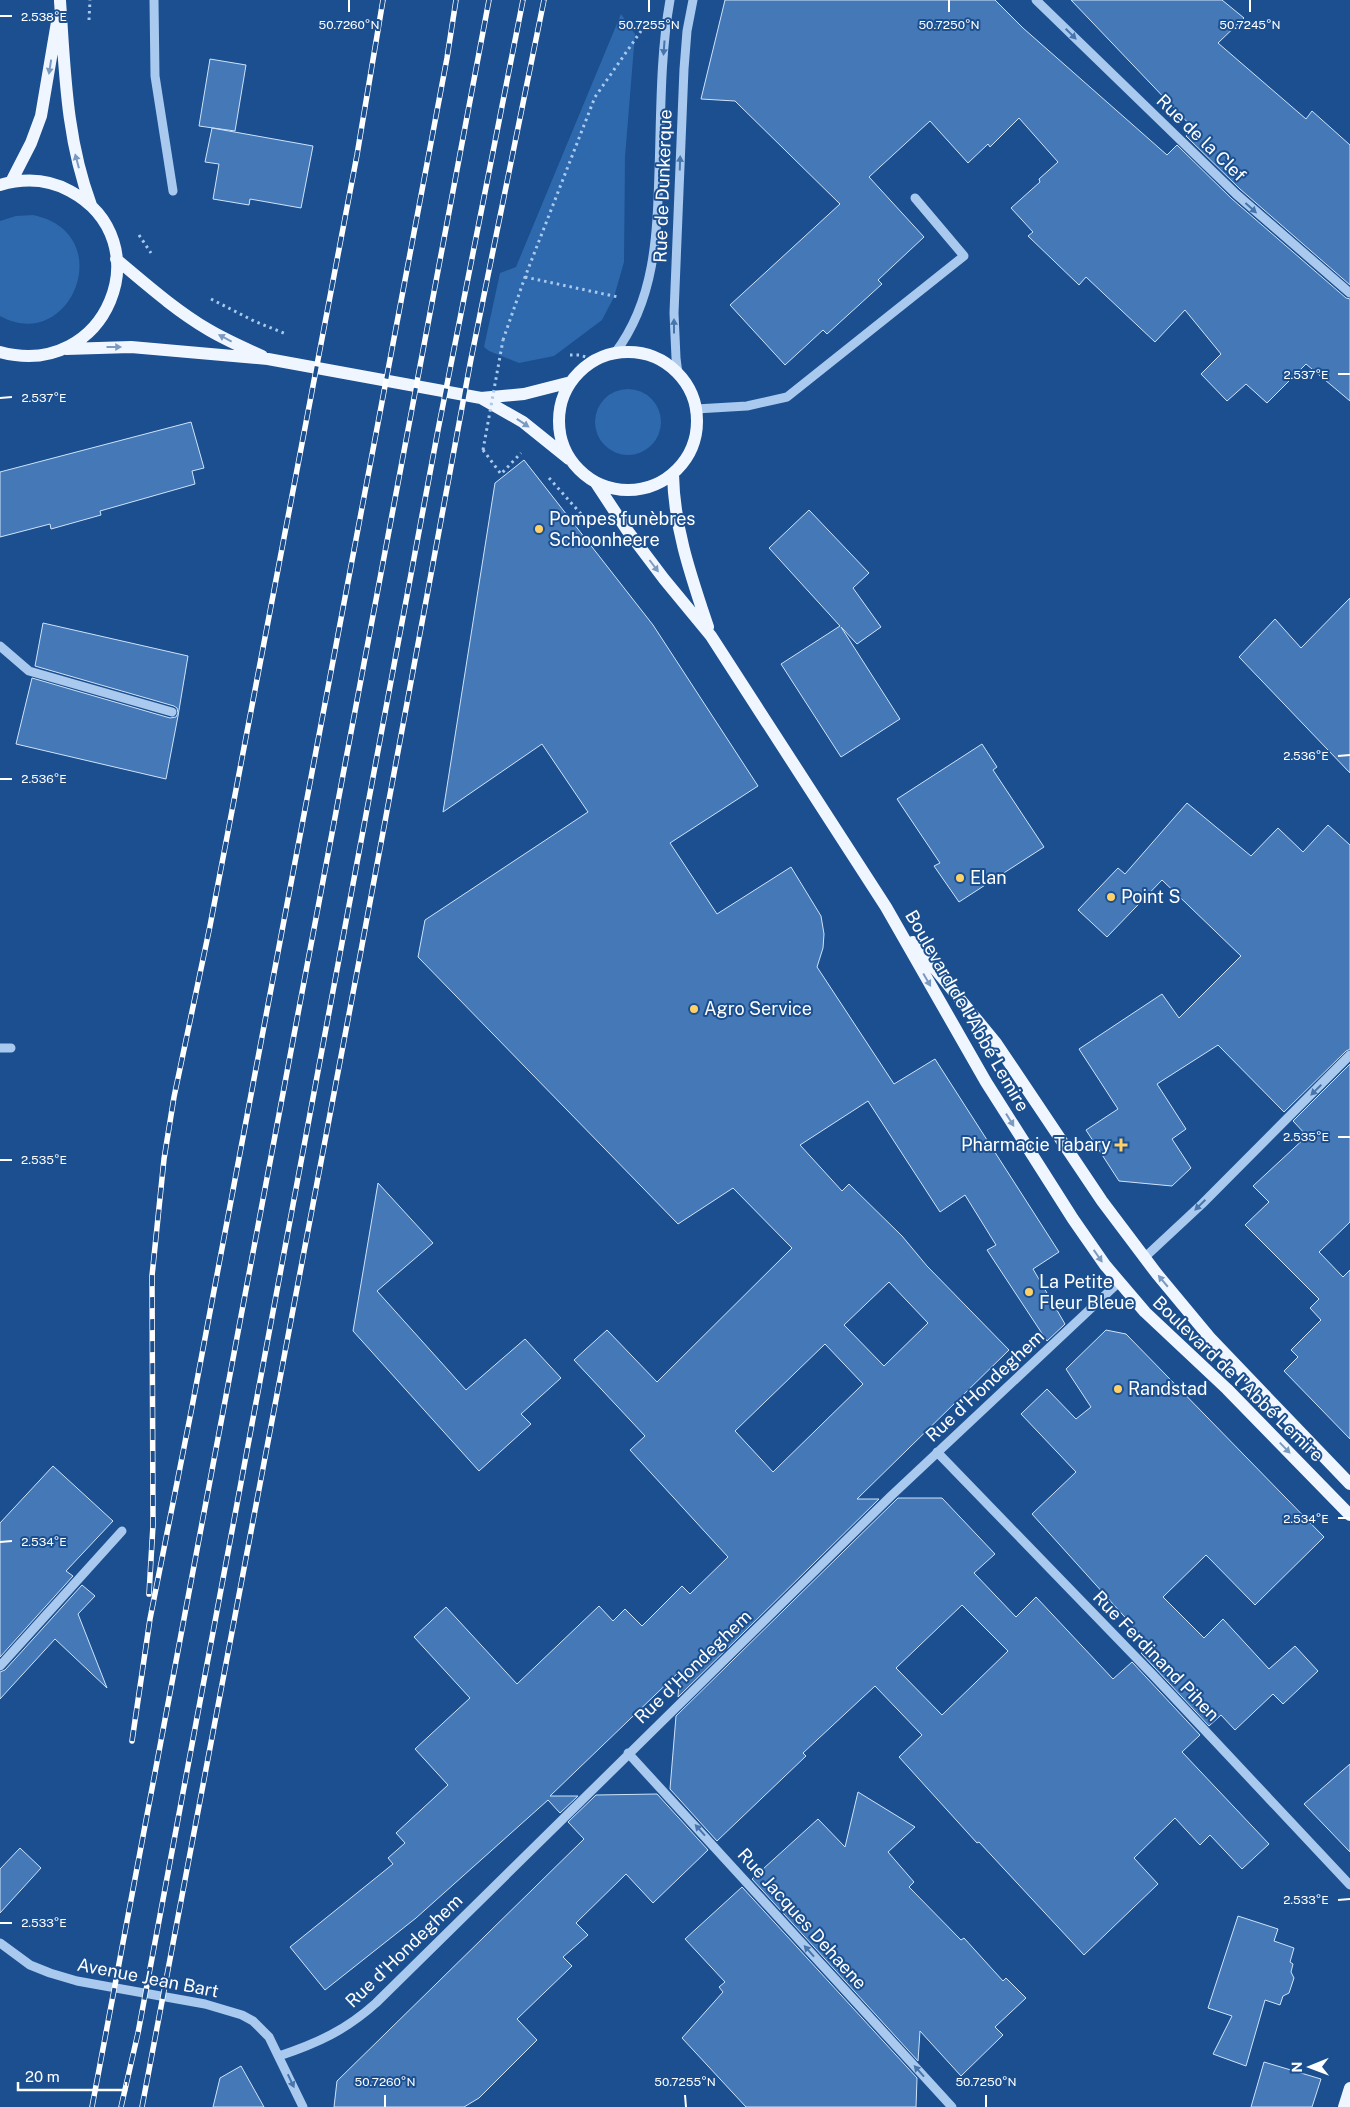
<svg xmlns="http://www.w3.org/2000/svg" width="1350" height="2107" font-family="'Public Sans',sans-serif">
<style>
.green{fill:#2e69ad}
.building{fill:#4478b7;stroke:#cfe3fa;fill-rule:evenodd}
.lines{fill:none;stroke-linecap:round;stroke-linejoin:round}
.path{stroke:#a9c9ee;stroke-width:3;stroke-dasharray:2.5 4;stroke-linecap:butt}
.minor{stroke:#a9c9ee;stroke-width:9}
.major{stroke:#f0f6ff;stroke-width:12}
.rail-casing{stroke:#fff;stroke-width:5.5}
.rail{stroke:#1b4f8f;stroke-width:4;stroke-dasharray:11;stroke-linecap:butt}
.path-bridge{stroke:#a9c9ee;stroke-width:3;stroke-dasharray:2.5 4;stroke-linecap:butt}
.oneway{fill:#4674ac}
.oneway2{fill:#7b9ac1}
.ticks{fill:none;stroke:#fff;stroke-width:2}
.poi-dot{fill:#ffd166;stroke:#1b4f8f;stroke-width:2}
.labels{text-anchor:middle;stroke-width:4;stroke-linejoin:round;paint-order:stroke}
.street-label{font-size:18px;fill:#fff;stroke:#1b4f8f}
.poi-label{font-size:18px;fill:#fff;stroke:#1b4f8f;text-anchor:start}
.ticks-label{font-size:12px;text-anchor:middle;fill:#fff;stroke:#1b4f8f;stroke-width:4;stroke-linejoin:round;paint-order:stroke}
</style>
<rect width="100%" height="100%" fill="#1b4f8f"/>
<path class="green" d="M621,14L635,34L625,157L624,262L614,297L602,320L554,356L519,363L489,351L484,347L500,273L516,267Z
M33,215C120,233 71,355 0,316V221L16,216Z
M595 422a33 33 0 1 1 66 0a33 33 0 1 1-66 0Z"/>
<path class="building" d="M725,0H995L1023,28L1167,155L1177,145L1232,199L1346,298L1350,299V401L1306,364L1267,403L1246,384L1227,401L1201,374L1221,354L1185,310L1155,342L1086,277L1079,285L1028,236L1033,232L1011,208L1040,182L1039,179L1058,162L1019,118L990,147L988,144L968,163L930,121L869,177L924,237L878,280L882,284L827,334L823,330L785,365L730,305L840,204L735,101L701,99Z
M1071,0H1222L1244,18L1218,43L1306,119L1312,111L1350,145V285L1240,189L1186,136L1193,128Z
M210,59L246,65L235,131L199,126Z
M212,128L313,146L301,208L250,199L249,205L213,199L219,164L205,162Z
M191,422L204,468L192,471L195,484L100,511L101,515L51,529L50,524L0,537V472Z
M524,460L653,625L758,786L670,843L717,914L791,867L821,916L824,934L823,948L817,967L894,1084L935,1059L1059,1252L1033,1269L1065,1324L1047,1341L987,1250L996,1245L965,1195L940,1212L868,1101L800,1145L842,1191L849,1184L902,1236L927,1266L1009,1350L857,1499H879L678,1697L680,1671L550,1796H578L560,1813L548,1800L416,1918L325,1990L290,1947L393,1864L388,1858L405,1843L396,1833L448,1785L415,1749L470,1698L414,1637L446,1607L517,1684L599,1606L613,1621L625,1609L642,1626L682,1586L690,1594L728,1557L630,1450L645,1436L574,1360L607,1330L657,1382L792,1248L733,1188L678,1224L418,957L425,920L588,812L542,744L443,812L495,483ZM889,1282L928,1323L884,1366L844,1325ZM825,1344L863,1384L773,1472L735,1431Z
M809,510L869,573L853,588L881,627L857,644L841,627L900,719L841,757L781,664L840,626L769,548Z
M1350,598V773L1239,657L1275,619L1301,648Z
M43,623L188,656L178,716L166,779L16,744L32,678L170,718L176,717L178,713L177,708L174,706L35,666Z
M982,744L997,767L993,770L1044,847L959,902L934,866L940,863L897,799Z
M1187,803L1251,856L1278,828L1303,852L1328,825L1350,845V1049L1346,1051L1284,1112L1218,1045L1157,1084L1186,1129L1172,1139L1191,1168L1172,1186L1119,1181L1086,1130L1118,1109L1079,1049L1162,994L1179,1018L1241,956L1162,880L1107,937L1078,910L1118,868L1125,874Z
M1350,1064V1222L1319,1252L1343,1277L1350,1270V1439L1284,1371L1298,1357L1291,1350L1321,1320L1310,1308L1319,1299L1245,1225L1269,1202L1253,1186L1307,1136L1293,1121Z
M378,1183L433,1243L377,1291L466,1390L525,1339L561,1378L521,1414L531,1424L479,1471L353,1331Z
M1106,1330L1126,1334L1324,1537L1255,1605L1206,1555L1163,1597L1204,1638L1223,1619L1269,1669L1295,1646L1318,1671L1283,1704L1273,1694L1235,1730L1221,1715L1209,1726L1141,1653L1150,1645L1032,1514L1076,1472L1021,1414L1047,1389L1076,1419L1091,1407L1066,1369Z
M53,1466L113,1521L66,1571L73,1576L0,1657V1523Z
M898,1498H942L995,1554L974,1573L1016,1617L1036,1597L1113,1679L1132,1662L1200,1735L1182,1752L1269,1844L1242,1869L1210,1835L1200,1845L1175,1818L1134,1858L1158,1884L1084,1955L979,1842L977,1843L899,1757L922,1735L875,1686L803,1753L806,1756L717,1841L670,1789L676,1716ZM962,1605L1008,1651L942,1715L896,1668Z
M82,1585L95,1596L78,1614L107,1688L55,1639L0,1699V1672L5,1670Z
M1350,1764V1852L1304,1804Z
M858,1792L915,1827L888,1852L914,1882L909,1887L961,1940L964,1938L1003,1981L1006,1978L1026,1998L995,2027L1003,2035L961,2076L920,2031L918,2061L752,1879L818,1819L845,1847Z
M657,1794L708,1850L653,1903L626,1874L576,1923L588,1935L563,1957L572,1966L517,2019L537,2040L479,2098L464,2107H334L337,2081L584,1839L568,1822L596,1795Z
M20,1848L41,1868L0,1913V1869Z
M742,1887L917,2078L916,2107H746L682,2038L723,1992L719,1987L725,1982L685,1939Z
M1238,1916L1278,1929L1274,1941L1294,1948L1290,1962L1293,1964L1291,1972L1294,1978L1289,1993L1283,1996L1280,2005L1265,2000L1246,2066L1213,2054L1232,2016L1208,2008Z
M1264,2062L1321,2079L1312,2107H1251Z
M241,2066L264,2107H213L220,2078Z"/>
<g class="lines">
<path class="path" d="M89,20L90,0
M139,235L151,253
M525,277L618,297
M211,299L254,321L286,334
M503,340L525,277L595,97L641,31
M570,355H579L593,359
M483,450L501,474L521,453
M549,478L590,524"/>
<path class="minor" d="M154,0L155,76L173,191
M1036,0L1236,194L1350,293
M615,353C655,300 657,236 659,172C661,115 660,56 670,0
M678,374L676,358L674,313L684,69L687,31L693,0
M696,409L747,406L787,397L964,256L915,198
M0,646L29,671L172,712
M0,1048H11
M1144,1258L1202,1204L1350,1055
M937,1452L1152,1674L1350,1885
M0,1666L122,1531
M628,1753L952,2107
M0,1943L30,1965L50,1973L77,1981L205,2004L242,2015L253,2021L269,2037L303,2107
M279,2056C318,2043 346,2030 376,2003L891,1496L1118,1283"/>
<path class="major" d="M60,1C65,71 66,138 91,205
M11,182L31,143L41,116L57,22
M0,185C24,178 48,179 70,191C163,241 107,381 0,352
M116,259C146,284 175,310 209,330C226,340 244,348 262,356
M66,349L131,347L268,359L481,398L524,394L571,382
M559 421a69 69 0 1 1 138 0a69 69 0 1 1-138 0Z
M481,398L523,422L569,459
M673,474C674,528 691,576 708,627
M596,483L627,530L664,579L711,636L886,907L986,1082L1073,1219L1105,1265L1145,1312L1227,1389L1350,1515
M913,942L996,1043L1102,1201L1157,1274L1211,1339L1350,1484
M1344,2107L1350,2088"/>
<defs>
<path id="rail" d="M149,1594L153,1525L152,1276L164,1159L174,1097L210,926L357,155L383,0
M132,1741L150,1619L192,1407L447,58L456,0
M92,2107L489,0
M121,2107L138,2033L438,430L523,0
M142,2107L360,956L471,359L544,0"/>
</defs>
<use href="#rail" class="rail-casing"/>
<use href="#rail" class="rail"/>
<path class="path-bridge" d="M483,450L503,340"/>
</g>
<defs><path id="oneway-solid" d="M-6-.8H1V-3.2L6.5 0L1 3.2V.8H-6Z" transform="scale(1.25)"/></defs>
<g class="oneway">
<use href="#oneway-solid" transform="translate(1071 34) rotate(45)"/>
<use href="#oneway-solid" transform="translate(664 48) rotate(94)"/>
<use href="#oneway-solid" transform="translate(680 163) rotate(-88)"/>
<use href="#oneway-solid" transform="translate(1251 208) rotate(42)"/>
<use href="#oneway-solid" transform="translate(674 326) rotate(-90)"/>
<use href="#oneway-solid" transform="translate(1316 1090) rotate(135)"/>
<use href="#oneway-solid" transform="translate(1200 1205) rotate(136)"/>
<use href="#oneway-solid" transform="translate(700 1830) rotate(-132)"/>
<use href="#oneway-solid" transform="translate(809 1951) rotate(-132)"/>
<use href="#oneway-solid" transform="translate(919 2071) rotate(-132)"/>
<use href="#oneway-solid" transform="translate(291 2081) rotate(65)"/>
</g>
<g class="oneway2">
<use href="#oneway-solid" transform="translate(50 67) rotate(99)"/>
<use href="#oneway-solid" transform="translate(77 161) rotate(-105)"/>
<use href="#oneway-solid" transform="translate(225 338) rotate(-152)"/>
<use href="#oneway-solid" transform="translate(114 347)"/>
<use href="#oneway-solid" transform="translate(523 423) rotate(34)"/>
<use href="#oneway-solid" transform="translate(654 566) rotate(53)"/>
<use href="#oneway-solid" transform="translate(927 980) rotate(60)"/>
<use href="#oneway-solid" transform="translate(1010 1120) rotate(58)"/>
<use href="#oneway-solid" transform="translate(1098 1256) rotate(55)"/>
<use href="#oneway-solid" transform="translate(1163 1281) rotate(-130)"/>
<use href="#oneway-solid" transform="translate(1285 1448) rotate(46)"/>
</g>
<path class="ticks" d="M349,0V12M649,0V12M949,0V12M1250,0V12M0,16H12M1338,374H1350M0,398L12,397M1338,756L1350,755M0,779H12M1338,1137H1350M0,1160H12M1338,1518H1350M0,1542L12,1541M1338,1900L1350,1899M0,1923H12M385,2095V2107M685,2095L686,2107M986,2095V2107"/>
<g class="poi-dot">
<circle cx="539" cy="529" r="5"/>
<circle cx="960" cy="878" r="5"/>
<circle cx="1111" cy="897" r="5"/>
<circle cx="694" cy="1009" r="5"/>
<path d="M1118.5 1137.5h5v5h5v5h-5v5h-5v-5h-5v-5h5z"/>
<circle cx="1029" cy="1292" r="5"/>
<circle cx="1118" cy="1389" r="5"/>
</g>
<g class="labels">
<g class="street-label">
<text transform="translate(1201 138) rotate(44)" y="6">Rue de la Clef</text>
<text transform="translate(663 186) rotate(-88)" y="6">Rue de Dunkerque</text>
<text transform="translate(967 1011) rotate(60)" y="6">Boulevard de l'Abbé Lemire</text>
<text transform="translate(1238 1379) rotate(44)" y="6">Boulevard de l'Abbé Lemire</text>
<text transform="translate(985 1386) rotate(-43)" y="6">Rue d'Hondeghem</text>
<text transform="translate(1156 1656) rotate(46)" y="6">Rue Ferdinand Pihen</text>
<text transform="translate(693 1667) rotate(-44)" y="6">Rue d'Hondeghem</text>
<text transform="translate(802 1919) rotate(48)" y="6">Rue Jacques Dehaene</text>
<text transform="translate(404 1951) rotate(-44)" y="6">Rue d'Hondeghem</text>
<text transform="translate(148 1978) rotate(11)" y="6">Avenue Jean Bart</text>
</g>
<g class="poi-label">
<text x="549" y="525">Pompes funèbres<tspan x="549" dy="21">Schoonheere</tspan></text>
<text x="970" y="884">Elan</text>
<text x="1121" y="903">Point S</text>
<text x="704" y="1015">Agro Service</text>
<text x="1111" y="1151" text-anchor="end">Pharmacie Tabary</text>
<text x="1039" y="1288">La Petite<tspan x="1039" dy="21">Fleur Bleue</tspan></text>
<text x="1128" y="1395">Randstad</text>
</g>
</g>
<g class="ticks-label">
<text x="44" y="21">2.538°E</text>
<text x="349" y="29">50.7260°N</text>
<text x="649" y="29">50.7255°N</text>
<text x="949" y="29">50.7250°N</text>
<text x="1250" y="29">50.7245°N</text>
<text x="1306" y="379">2.537°E</text>
<text x="44" y="402">2.537°E</text>
<text x="1306" y="760">2.536°E</text>
<text x="44" y="783">2.536°E</text>
<text x="1306" y="1141">2.535°E</text>
<text x="44" y="1164">2.535°E</text>
<text x="1306" y="1523">2.534°E</text>
<text x="44" y="1546">2.534°E</text>
<text x="1306" y="1904">2.533°E</text>
<text x="44" y="1927">2.533°E</text>
<text x="385" y="2086">50.7260°N</text>
<text x="685" y="2086">50.7255°N</text>
<text x="986" y="2086">50.7250°N</text>
</g>
<g transform="translate(1310 2067) rotate(269)" stroke="#1b4f8f" stroke-width="4" paint-order="stroke">
<path d="M0-4L9 19L0 12L-9 19Z" fill="#ffffff"/>
<text y="-8" font-size="14" font-weight="bold" text-anchor="middle" fill="#ffffff">N</text>
</g>
<path d="M18 2082v8h108v-8" fill="none" stroke="#ffffff" stroke-width="2.5"/>
<text x="25" y="2082" font-size="15" fill="#ffffff" stroke="#1b4f8f" stroke-width="4" paint-order="stroke">20 m</text>
</svg>
